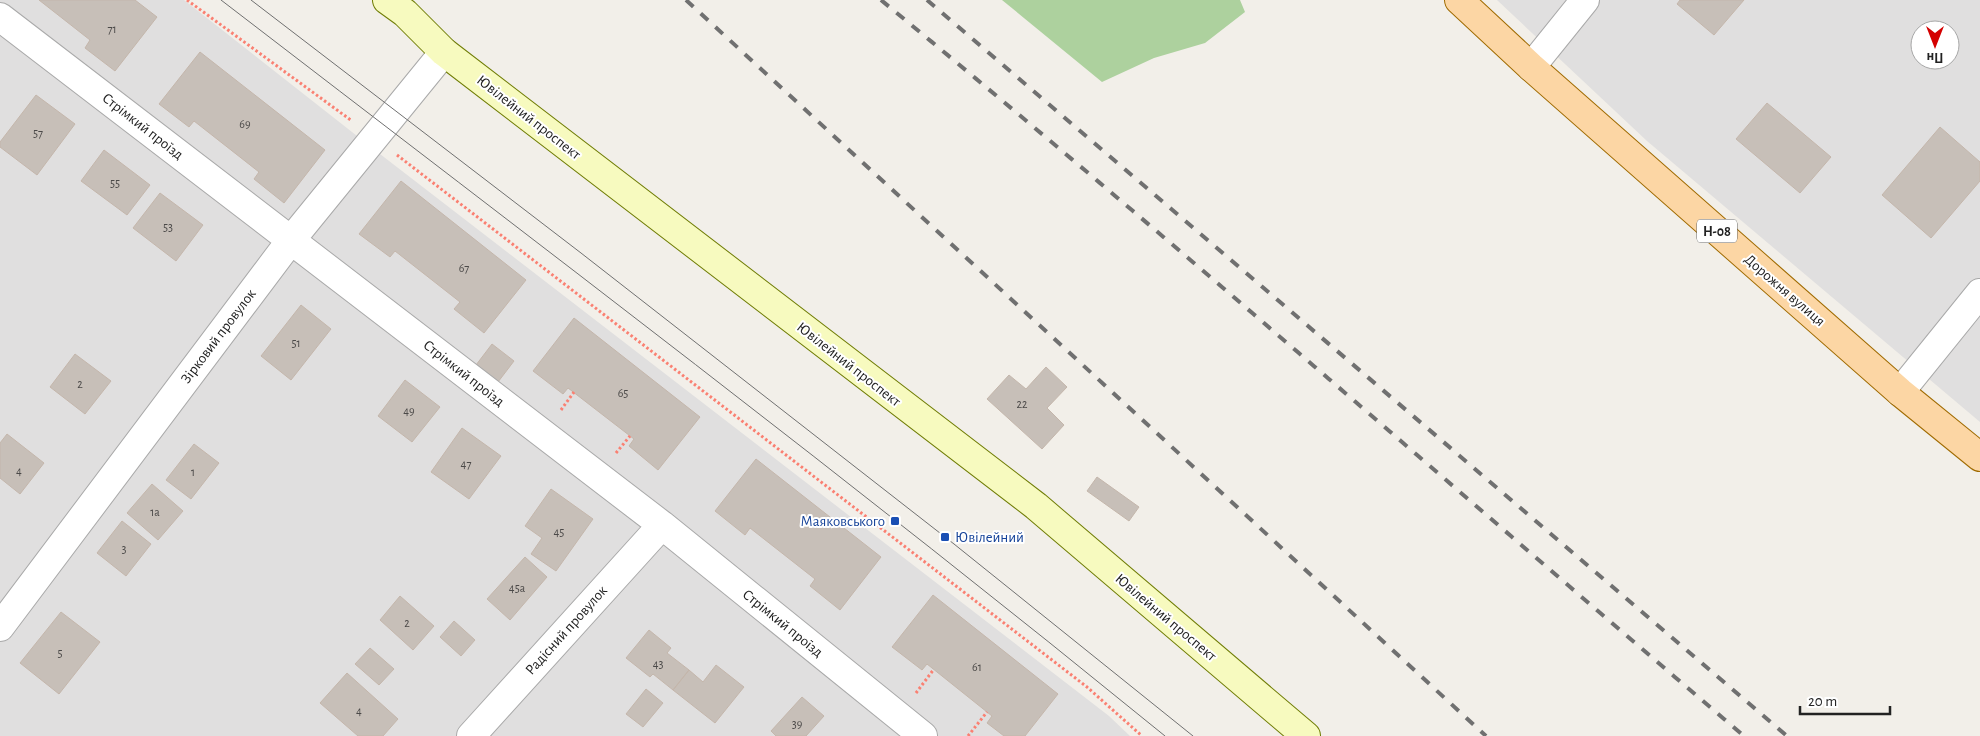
<svg xmlns="http://www.w3.org/2000/svg" width="1980" height="736" font-family="'Alegreya Sans',sans-serif">
<style>
.residential{fill:#e0dfdf;fill-rule:evenodd}
.forest{fill:#add19e}
.building{fill:#c7bfb8;stroke:#c4b6ab}
.lines{fill:none;stroke-linecap:round;stroke-linejoin:round}
.street-casing{stroke:#a9a9a9;stroke-width:30}
.secondary-casing{stroke:#707d05;stroke-width:30}
.primary-casing{stroke:#a06b00;stroke-width:30}
.path{stroke:#fa8072;stroke-width:3;stroke-dasharray:2.5 2.5;stroke-linecap:butt}
.street{stroke:#fff;stroke-width:28}
.secondary{stroke:#f7fabf;stroke-width:28}
.primary{stroke:#fcd6a4;stroke-width:28}
.tram{stroke:#707070;stroke-width:1}
.rail{stroke:#707070;stroke-width:4;stroke-dasharray:10 10;stroke-linecap:butt}
.transit-dot{fill:#1a4fb4;stroke:#fff;stroke-width:2}
.labels{text-anchor:middle;stroke-width:4;stroke-linejoin:round;paint-order:stroke}
.number-label{font-size:12px;fill:#4b4948}
.shield{fill:#fff;stroke:#646464;stroke-width:1}
.shield-label{font-size:14px;font-weight:bold;fill:#222}
.street-label{font-size:15px;fill:#222;stroke:#fff}
.transit-label{font-size:15px;fill:#164399;stroke:#fff;text-anchor:end}
</style>
<rect width="100%" height="100%" fill="#f2efe9"/>
<path class="residential" d="M0,0H184L380,154L1109,716L1130,736H0Z
M1497,0H1980V422L1647,141ZM1920,30H1950V60H1920Z"/>
<path class="forest" d="M1002,0H1240L1245,12L1205,43L1154,58L1102,82Z"/>
<path class="building" d="M39,0H135L157,17L115,71L85,48L90,40Z
M1680,0H1744L1714,35L1677,4Z
M200,52L325,150L284,203L254,179L259,172L194,121L189,127L159,104Z
M36,95L75,124L37,175L0,147V142Z
M1767,103L1831,157L1800,193L1736,139Z
M1940,127L1980,162V181L1931,238L1882,195Z
M104,150L150,185L127,215L81,181Z
M401,181L526,280L484,333L454,309L460,302L395,251L390,257L359,234Z
M160,193L203,225L176,261L133,228Z
M301,305L331,329L291,380L261,356Z
M574,318L700,417L658,470L629,446L634,439L568,388L563,394L533,371Z
M492,344L514,361L498,382L476,365Z
M75,354L111,381L85,414L50,387Z
M1046,367L1067,387L1047,408L1064,425L1042,449L987,399L1009,375L1026,389Z
M405,380L440,407L412,442L378,416Z
M462,428L501,456L469,499L431,472Z
M7,434L44,463L20,494L0,478V443Z
M194,444L219,463L191,499L166,480Z
M756,459L881,557L840,610L810,586L815,579L750,528L745,535L715,511Z
M1097,477L1139,507L1129,521L1087,491Z
M152,484L183,511L158,540L127,513Z
M551,489L593,519L556,571L531,554L542,538L525,526Z
M122,521L151,544L126,576L97,553Z
M525,557L547,577L510,620L487,599Z
M933,595L1058,694L1025,736H1004L987,723L992,716L927,664L922,670L892,647Z
M400,596L434,626L413,650L380,620Z
M61,612L100,642L59,694L20,663Z
M454,621L475,640L461,656L440,637Z
M649,630L671,648L667,653L689,670L673,690L653,674L650,677L626,658Z
M370,648L394,669L379,685L355,664Z
M716,665L744,687L715,723L673,690L689,670L703,682Z
M347,673L398,719L383,736H358L320,703Z
M646,689L663,703L643,727L626,714Z
M802,697L824,716L806,736H776L771,731Z"/>
<g class="lines">
<defs>
<path id="street" d="M0,17L662,525L923,736
M1531,67L1585,0
M1900,392L1980,293
M0,627L291,240L444,52
M471,736L662,525"/>
<path id="secondary" d="M387,0L405,13L444,52L1036,506L1306,736"/>
<path id="primary" d="M1459,0L1531,67L1900,392L1980,457"/>
</defs>
<use href="#street" class="street-casing"/>
<use href="#secondary" class="secondary-casing"/>
<use href="#primary" class="primary-casing"/>
<path class="path" d="M187,0L352,121
M397,155L1087,687L1142,736
M561,410L574,392
M616,453L630,436
M916,693L934,669
M968,736L987,712"/>
<use href="#street" class="street"/>
<use href="#secondary" class="secondary"/>
<use href="#primary" class="primary"/>
<path class="tram" d="M221,0C537,243 856,484 1165,736
M251,0L581,253L954,544L1193,736"/>
<path class="rail" d="M686,0L1486,736
M881,0C1173,240 1456,491 1744,736
M927,0L1787,736"/>
</g>
<g class="transit-dot">
<rect x="890" y="516" width="10" height="10" rx="2.5"/>
<rect x="940" y="532" width="10" height="10" rx="2.5"/>
</g>
<g class="labels">
<g class="number-label">
<text x="112" y="33">71</text>
<text x="245" y="128">69</text>
<text x="38" y="137">57</text>
<text x="115" y="187">55</text>
<text x="168" y="231">53</text>
<text x="464" y="272">67</text>
<text x="296" y="347">51</text>
<text x="80" y="388">2</text>
<text x="623" y="397">65</text>
<text x="1022" y="408">22</text>
<text x="409" y="415">49</text>
<text x="466" y="468">47</text>
<text x="19" y="475">4</text>
<text x="193" y="476">1</text>
<text x="155" y="516">1а</text>
<text x="559" y="536">45</text>
<text x="124" y="553">3</text>
<text x="517" y="592">45а</text>
<text x="407" y="627">2</text>
<text x="60" y="657">5</text>
<text x="658" y="668">43</text>
<text x="977" y="671">61</text>
<text x="359" y="715">4</text>
<text x="797" y="728">39</text>
</g>
<rect class="shield" x="1697" y="219.5" width="40" height="23" rx="4"/>
<g class="shield-label">
<text x="1717" y="236">Н-08</text>
</g>
<g class="street-label">
<text transform="translate(529 117) rotate(38)" y="5">Ювілейний проспект</text>
<text transform="translate(143 126) rotate(38)" y="5">Стрімкий проїзд</text>
<text transform="translate(1785 290) rotate(41)" y="5">Дорожня вулиця</text>
<text transform="translate(218 336) rotate(-53)" y="5">Зірковий провулок</text>
<text transform="translate(849 364) rotate(38)" y="5">Ювілейний проспект</text>
<text transform="translate(464 373) rotate(38)" y="5">Стрімкий проїзд</text>
<text transform="translate(1166 617) rotate(40)" y="5">Ювілейний проспект</text>
<text transform="translate(783 623) rotate(39)" y="5">Стрімкий проїзд</text>
<text transform="translate(566 630) rotate(-48)" y="5">Радісний провулок</text>
</g>
<g class="transit-label">
<text x="885" y="526">Маяковського</text>
<text x="955" y="542" text-anchor="start">Ювілейний</text>
</g>
</g>
<g transform="translate(1935 45) rotate(180)"><circle r="24" fill="#ffffff" stroke="#a7a7a7"/>
<path d="M0-4L9 19L0 12L-9 19Z" fill="#d40000"/>
<text y="-8" font-size="14" font-weight="bold" text-anchor="middle" fill="#222222">Пн</text>
</g>
<path d="M1800 706v8h90v-8" fill="none" stroke="#222222" stroke-width="2.5"/>
<text x="1808" y="706" font-size="15" fill="#222222" stroke="#ffffff" stroke-width="4" paint-order="stroke">20 m</text>
</svg>
